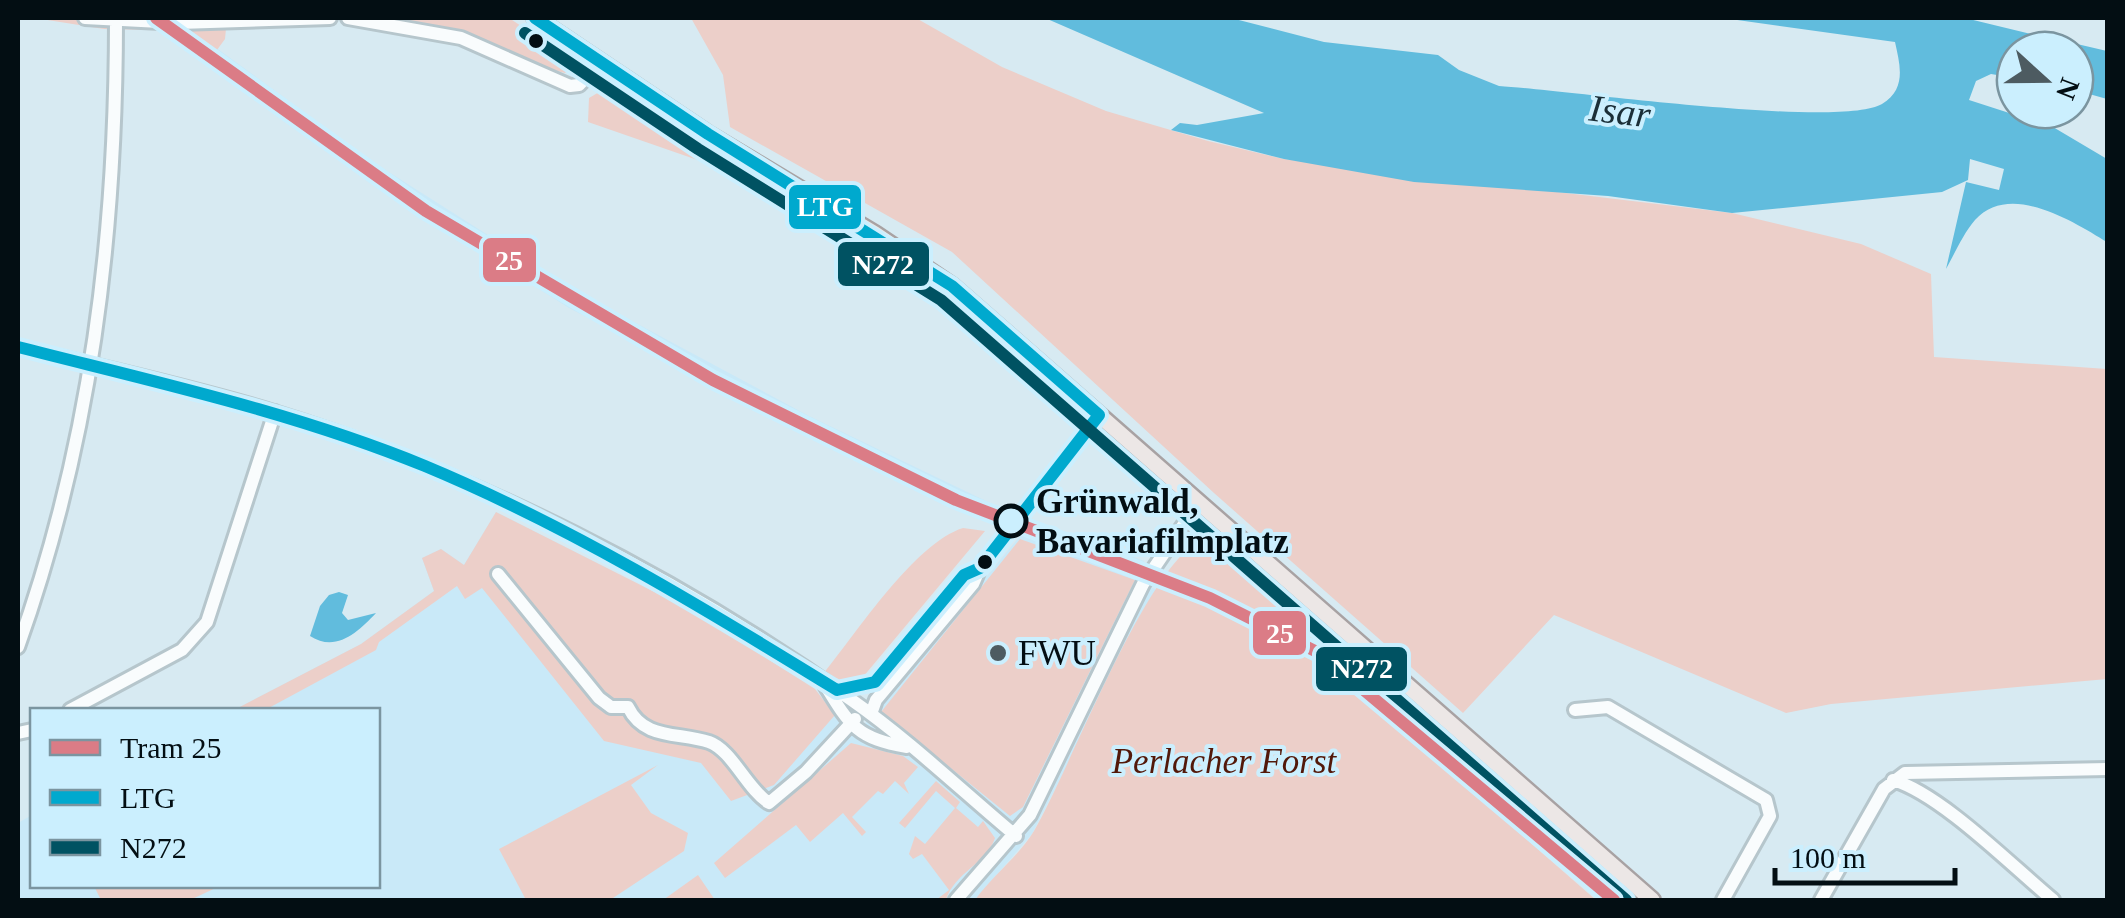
<svg xmlns="http://www.w3.org/2000/svg" width="2125" height="918" font-family="Georgia,serif">
<style>
.built{fill:#c9e9f8}
.green{fill:#eccfc9}
.water{fill:#61bcdd}
.lines{fill:none;stroke-linecap:round;stroke-linejoin:round}
.minor-casing{stroke:#b6c6cc;stroke-width:18}
.major-casing{stroke:#a8a2a3;stroke-width:20}
.minor{stroke:#f9fcfd;stroke-width:12}
.major{stroke:#ece7e6;stroke-width:15}
.bus-1-casing{stroke:#cbeffe;stroke-width:20}
.bus-2-casing{stroke:#cbeffe;stroke-width:20}
.bus-1{stroke:#00a9ce;stroke-width:12}
.bus-2{stroke:#005262;stroke-width:12}
.tram-1-casing{stroke:#cbeffe;stroke-width:20}
.tram-1{stroke:#db7c86;stroke-width:12}
.bus-dot{fill:#030e13;stroke:#cbeffe;stroke-width:4}
.stop-dot{fill:#cbeffe;stroke:#030e13;stroke-width:5}
.poi-dot{fill:#4d5b61;stroke:#cbeffe;stroke-width:4}
.labels{text-anchor:middle;stroke-width:8;stroke-linejoin:round;paint-order:stroke}
.stop-label{font-size:35px;font-weight:bold;fill:#030e13;stroke:#cbeffe;text-anchor:start}
.poi-label{font-size:35px;fill:#030e13;stroke:#cbeffe;text-anchor:start}
.park-label{font-size:35px;font-style:italic;fill:#521809;stroke:#cbeffe}
.water-label{font-size:38px;font-style:italic;fill:#1b2f38;stroke:#cbeffe}
.line-badge{stroke:#cbeffe;stroke-width:4}
.badge-label{font-size:28px;text-anchor:middle;font-weight:bold;fill:#fff}
</style>
<rect width="100%" height="100%" fill="#d7eaf2"/>
<path class="built" d="M158,30L193,31L373,162L578,292L809,416L1009,512L1000,522L949,500L947,503L569,308L371,182Z
M496,512L688,609L815,689L855,736L1033,520L1144,561L1135,580L1157,590L1032,834L975,900H18V823L32,815V886H378V710H234L361,644L434,591L422,558L441,549L464,565Z"/>
<path class="green" d="M35,18H227L225,39L206,65L158,30L104,29Z
M376,18H509L571,59L572,66L565,73L550,69L460,32Z
M691,18H916L1002,67L1106,111L1208,141L1284,159L1732,213L1861,244L1931,274L1934,357L2107,369V679L1831,704L1786,713L1554,615L1463,713L1214,493L952,252L730,127L723,75Z
M606,88L616,89L736,167L735,173L588,122L589,98Z
M496,512L688,609L815,689L835,715L774,785L731,801L701,763L604,741L482,588L465,599L457,586L379,642L376,650L265,710H234L361,644L434,591L422,558L441,549L464,565Z
M963,528L985,531L863,677L845,682L824,673C857,632 915,543 963,528Z
M1020,539L1135,580L1023,807L1010,816L881,712Z
M1199,540H1216L1324,632L1322,661L1596,900H975C992,876 1019,856 1034,831C1073,763 1141,577 1199,540Z
M851,743L903,756L918,767L904,783L909,794L895,781L883,794L878,791L852,817L866,832L862,836L843,813L810,842L796,825L725,878L714,863Z
M658,765L631,785L651,813L688,833L684,851L610,900H526L499,849Z
M936,781L960,802L956,808L978,827L983,821L995,838C987,863 954,873 946,900H936L949,890L922,854L913,859L909,854L915,836L925,844L955,808L936,791L905,828L899,823Z
M698,875L715,900H663Z
M94,886H220L190,900H101Z"/>
<path class="water" d="M1045,18H1231L1324,42L1438,55L1459,70L1499,86C1566,90 1839,129 1882,104C1907,89 1900,65 1895,42L1723,18H1965L2039,36L2036,50H2015V78L1991,74L1976,81L1969,100L2053,127L2107,159V242C2074,222 2010,181 1975,220C1963,234 1955,253 1946,269L1966,182L1999,190L2004,169L1970,159L1968,180L1942,192L1732,213L1608,196L1414,182L1284,159L1171,130L1180,123L1197,125L1264,113Z
M2047,37L2107,51V99L2075,90V50H2044Z
M339,592L348,595L342,613L348,620L376,613C358,632 336,653 310,636L320,606L329,595Z"/>
<g class="lines">
<defs>
<path id="minor" d="M85,18L179,23L330,18
M348,18L461,38L570,86L579,85L601,62
M18,347C103,368 189,386 274,412C478,475 679,577 853,701C910,741 962,791 1016,836
M498,574L599,698L611,707H628C644,740 678,732 709,742C732,750 747,789 769,803L806,772L855,719
M18,647C91,443 116,236 116,20
M825,685C850,726 858,739 907,747
M837,690L875,682L964,575L980,568
M70,710L182,650L207,622L275,412
M1575,710L1608,707L1766,800L1770,816L1723,900
M871,714L876,700L973,584L980,568L1099,415
M18,733L32,730
M1893,780C1941,794 2013,867 2053,900
M956,900L1030,815L1143,584L1199,502
M1821,900L1884,789L1905,773L2108,769"/>
<path id="major" d="M535,18L708,134L875,234L952,286L1652,900"/>
</defs>
<use href="#minor" class="minor-casing"/>
<use href="#major" class="major-casing"/>
<use href="#minor" class="minor"/>
<use href="#major" class="major"/>
<defs>
<path id="bus-1" d="M535,18L708,134L952,286L1099,415
M18,347C155,382 293,412 425,466C569,526 704,608 837,690
M837,690L875,682L964,575L980,568L1099,415"/>
<path id="bus-2" d="M525,33L698,149L941,300L1626,900"/>
</defs>
<use href="#bus-1" class="bus-1-casing"/>
<use href="#bus-2" class="bus-2-casing"/>
<use href="#bus-1" class="bus-1"/>
<use href="#bus-2" class="bus-2"/>
<defs>
<path id="tram-1" d="M156,18L426,211L713,380L956,500L1210,598L1321,654L1614,900"/>
</defs>
<use href="#tram-1" class="tram-1-casing"/>
<use href="#tram-1" class="tram-1"/>
</g>
<g class="bus-dot">
<circle cx="536" cy="41" r="9"/>
<circle cx="985" cy="562" r="9"/>
</g>
<circle class="stop-dot" cx="1011" cy="521" r="15"/>
<circle class="poi-dot" cx="998" cy="653" r="10"/>
<g class="labels">
<g class="stop-label">
<text x="1036" y="513">Grünwald,<tspan x="1036" dy="40">Bavariafilmplatz</tspan></text>
</g>
<g class="poi-label">
<text x="1018" y="665">FWU</text>
</g>
<g class="park-label">
<text x="1224" y="773">Perlacher Forst</text>
</g>
<g class="water-label">
<text transform="translate(1620 111) rotate(7)" y="13">Isar</text>
</g>
</g>
<g class="line-badge">
<rect x="787" y="183" width="76" height="48" rx="10" fill="#00a9ce"/>
<rect x="481" y="236" width="57" height="48" rx="10" fill="#db7c86"/>
<rect x="836" y="240" width="95" height="48" rx="10" fill="#005262"/>
<rect x="1251" y="609" width="57" height="48" rx="10" fill="#db7c86"/>
<rect x="1314" y="645" width="95" height="48" rx="10" fill="#005262"/>
</g>
<g class="badge-label">
<text x="825" y="216">LTG</text>
<text x="509" y="270">25</text>
<text x="883" y="274">N272</text>
<text x="1280" y="643">25</text>
<text x="1362" y="678">N272</text>
</g>
<rect width="2125" height="918" fill="none" stroke="#030e13" stroke-width="40"/>
<rect x="30" y="708" width="350" height="180" fill="#cbeffe" stroke="#7b95a0" stroke-width="2.5"/>
<rect x="50" y="740" width="50" height="15" fill="#db7c86" stroke="#7b95a0" stroke-width="2.5"/>
<text x="120" y="758" font-size="30" fill="#030e13">Tram 25</text>
<rect x="50" y="790" width="50" height="15" fill="#00a9ce" stroke="#7b95a0" stroke-width="2.5"/>
<text x="120" y="808" font-size="30" fill="#030e13">LTG</text>
<rect x="50" y="840" width="50" height="15" fill="#005262" stroke="#7b95a0" stroke-width="2.5"/>
<text x="120" y="858" font-size="30" fill="#030e13">N272</text>
<g transform="translate(2045 80) rotate(111)"><circle r="48" fill="#cbeffe" stroke="#7b95a0" stroke-width="2.5"/>
<path d="M0-8L18 38L0 25L-18 38Z" fill="#4d5b61"/>
<text y="-15" font-size="28" font-weight="bold" text-anchor="middle" fill="#030e13">N</text>
</g>
<path d="M1775 868v15h180v-15" fill="none" stroke="#030e13" stroke-width="5"/>
<text x="1790" y="868" font-size="30" fill="#030e13" stroke="#cbeffe" stroke-width="8" paint-order="stroke">100 m</text>
</svg>
